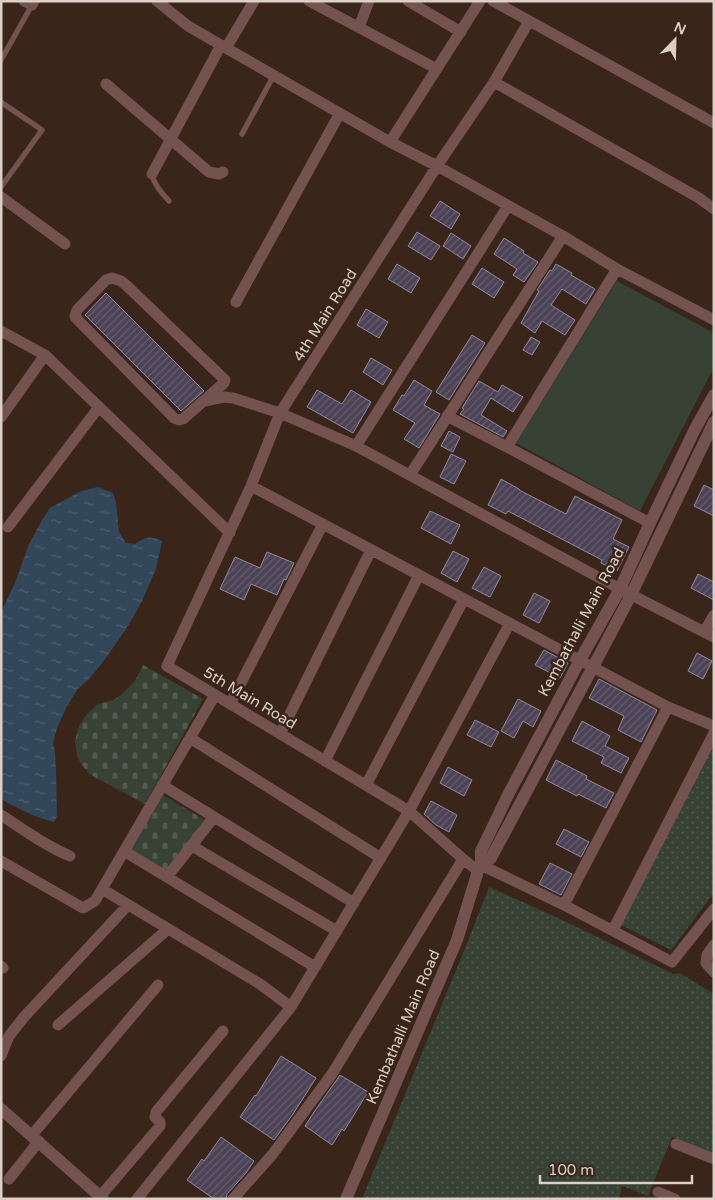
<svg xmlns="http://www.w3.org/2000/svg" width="715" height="1200" font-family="'Varela Round',sans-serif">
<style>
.grass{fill:url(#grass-dots)}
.cemetery{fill:url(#cemetery-stones)}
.park{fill:#374134}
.water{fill:url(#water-ripples)}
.building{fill:url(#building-hatch);stroke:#93889f}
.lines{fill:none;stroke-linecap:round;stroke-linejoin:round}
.service{stroke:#74524f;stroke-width:5.5}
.minor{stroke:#74524f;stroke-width:11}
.tertiary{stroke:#74524f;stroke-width:12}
.labels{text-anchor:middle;stroke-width:5;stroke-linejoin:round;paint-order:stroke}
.street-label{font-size:15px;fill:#dccfc8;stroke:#39251a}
</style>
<defs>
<pattern id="grass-dots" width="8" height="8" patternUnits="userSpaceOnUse" patternTransform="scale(1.25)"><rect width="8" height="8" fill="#374134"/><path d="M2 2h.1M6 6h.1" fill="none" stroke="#535b50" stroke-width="1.8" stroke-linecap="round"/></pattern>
<pattern id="cemetery-stones" width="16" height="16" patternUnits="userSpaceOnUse" patternTransform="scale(1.25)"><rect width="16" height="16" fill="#374134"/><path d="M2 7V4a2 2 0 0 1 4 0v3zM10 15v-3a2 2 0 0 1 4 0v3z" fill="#535b50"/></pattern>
<pattern id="water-ripples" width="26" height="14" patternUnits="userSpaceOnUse" patternTransform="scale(1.25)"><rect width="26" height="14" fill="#33475b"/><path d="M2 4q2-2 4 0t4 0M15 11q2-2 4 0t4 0" fill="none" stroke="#506071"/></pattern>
<pattern id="building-hatch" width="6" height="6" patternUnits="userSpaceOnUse" patternTransform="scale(1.25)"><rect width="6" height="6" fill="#4c4256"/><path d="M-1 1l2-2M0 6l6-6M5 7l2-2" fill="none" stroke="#655c6d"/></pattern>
</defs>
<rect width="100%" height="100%" fill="#39251a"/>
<path class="grass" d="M714,744V893L671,950L621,925Z
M489,887L569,923L673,974L680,973L714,994V1150L712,1153L672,1137L648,1196L622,1186L619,1199H362L468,941Z"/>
<path class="cemetery" d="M143,665L203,699L145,804L89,774L80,762L77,755L75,741L79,726L87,714L98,704L113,700L121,695L135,681Z
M163,795L208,822L165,872L130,851Z"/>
<path class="park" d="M617,281L714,333V367L640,511L516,443Z"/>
<path class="water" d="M98,487L113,493L116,502L119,532L126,543L135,544C146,537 149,535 162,541L156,569L141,603L128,626L108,655L91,677L77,690L66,708L57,728L53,743L55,752L56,771L57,816L54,822C35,817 18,809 1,799V612L15,583L29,544L42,520L50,508L81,491Z"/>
<path class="building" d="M440,201L460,214L451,229L430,216Z
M417,232L440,246L431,260L408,246Z
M451,233L471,246L463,259L443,246Z
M504,238L524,251L523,253L538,262L524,282L513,275L517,269L494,254Z
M397,264L420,278L411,293L388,279Z
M556,264L572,273L571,275L595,289L586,304L562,289L551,305L575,320L565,335L542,321L535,333L521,323L535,298L539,291L537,290L550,270L552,271Z
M482,268L504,282L494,298L472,284Z
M106,293L204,391L181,411L85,315Z
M366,309L388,322L379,338L357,325Z
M472,335L485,343L449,400L436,392Z
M531,337L540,342L532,355L523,350Z
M371,358L392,370L383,385L363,372Z
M414,380L432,391L424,405L440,414L419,448L404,439L415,423L393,410L402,395L404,396Z
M479,381L498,392L502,385L523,397L513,412L491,398L481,415L507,431L503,437L460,414L464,409L462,408Z
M317,390L342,404L351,390L371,402L353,433L307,407Z
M449,431L460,437L453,452L441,446Z
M451,454L466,461L454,484L440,477Z
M501,479L519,489V490L566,514L575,496L622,520L613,539L629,547L617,571L601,563L602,560L508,511L506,514L488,505Z
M704,485L714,490V516L694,506Z
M430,511L460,525L451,544L421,528Z
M453,551L469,559L457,582L441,573Z
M267,552L294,563L286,580L284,579L277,595L251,584L244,600L220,589L235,557L260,568Z
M484,567L501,576L490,597L472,588Z
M698,574L714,582V600L691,588Z
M534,593L550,601L539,623L523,615Z
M544,650L568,663L560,678L535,665Z
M697,653L712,661L703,679L688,671Z
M599,679L657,710L641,742L618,730L624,716L589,698Z
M518,699L541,711L533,727L523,721L514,738L501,731Z
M475,720L499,732L491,747L467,735Z
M582,721L610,736L605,746L629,758L621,773L601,763L604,757L572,741Z
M556,760L587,776L586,779L614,793L606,808L578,794L577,796L546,780Z
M448,767L472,780L464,796L440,783Z
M431,801L457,815L449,832L436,825L424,814Z
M564,829L589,842L581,857L556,844Z
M550,863L572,874L561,895L539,884Z
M281,1056L316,1078L293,1114L274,1140L240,1117L255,1095L256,1096Z
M340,1075L368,1092L344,1131L342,1129L332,1145L305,1126L314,1112Z
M221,1137L254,1161L246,1173L227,1194L226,1199H214L187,1180L202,1159L204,1161Z"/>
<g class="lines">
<path class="service" d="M1,60L32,5
M1,102L42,130L1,187
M242,134L274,75
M152,174C154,185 162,193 169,201"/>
<path class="minor" d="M24,1L32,5L34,1
M157,1L188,26L226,48L390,142L437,166L563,236L617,269L714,320
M309,1L437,69
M408,1L461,32
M493,1L714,123
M359,27L369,1
M226,48L254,1
M494,82L699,198L714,209
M106,84L209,172L219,174L223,172
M390,142L480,1
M152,174L221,45
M1,197L65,244
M112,278L121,281L126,285L225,380L224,383L183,419L179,420L174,418L76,318L75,316L77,310L106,280Z
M236,302L340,113
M1,331L45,355L230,533
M205,401L224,397L233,398L280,413L356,446L620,589L714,637
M447,416L507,447L650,523
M1,417L45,355
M356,446L508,206
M507,447L617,269
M410,475L563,236
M251,486L668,707L714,726
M8,527L99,407
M704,632L714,615
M230,704L323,524
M280,734L371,550
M190,738L381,858
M325,761L419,575
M162,785L354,903
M366,785L464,599
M1,815C23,829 45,846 70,856
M192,846L337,931
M124,851L315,967
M1,861L83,908L95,901L215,695
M481,865L564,905L672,962L714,909
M478,871L463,859L409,811L167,666L251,486L280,413L437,166L494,82L529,21
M167,877L214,817
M102,889L260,984L291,1007
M564,905L668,707
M613,930L714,733
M714,945L707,955L706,963L714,972
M1,966L3,968
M58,1025L168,929
M1,1056L9,1036L24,1017L128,905
M32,1135L158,985
M676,1144L714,1159
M9,1179L39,1141
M658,1192L675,1199
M98,1199L160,1126V1122L155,1117L156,1112L223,1031
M137,1199L291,1007L409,811L510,623
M233,1199L272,1155L332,1074L463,859"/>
<path class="tertiary" d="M481,865L491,858L593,667L631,595L714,422
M1,1109L103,1199
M346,1199L457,940L478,871L481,865V851L509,793L580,660L620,589L650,523L695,429L714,395"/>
</g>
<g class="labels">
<g class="street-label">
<text transform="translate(325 315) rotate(-58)" y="5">4th Main Road</text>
<text transform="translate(581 622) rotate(-62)" y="5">Kembathalli Main Road</text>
<text transform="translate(250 698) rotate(31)" y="5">5th Main Road</text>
<text transform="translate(403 1027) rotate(-67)" y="5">Kembathalli Main Road</text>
</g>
</g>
<rect width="715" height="1200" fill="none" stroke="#dccfc8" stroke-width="5"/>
<g transform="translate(675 40) rotate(23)" stroke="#39251a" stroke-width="4" paint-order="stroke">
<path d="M0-4L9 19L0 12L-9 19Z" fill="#dccfc8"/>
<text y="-8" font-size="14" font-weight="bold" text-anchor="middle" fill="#dccfc8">N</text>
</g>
<path d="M540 1175v8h152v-8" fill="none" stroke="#dccfc8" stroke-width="2.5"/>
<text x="548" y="1175" font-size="15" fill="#dccfc8" stroke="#39251a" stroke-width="4" paint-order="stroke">100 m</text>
</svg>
